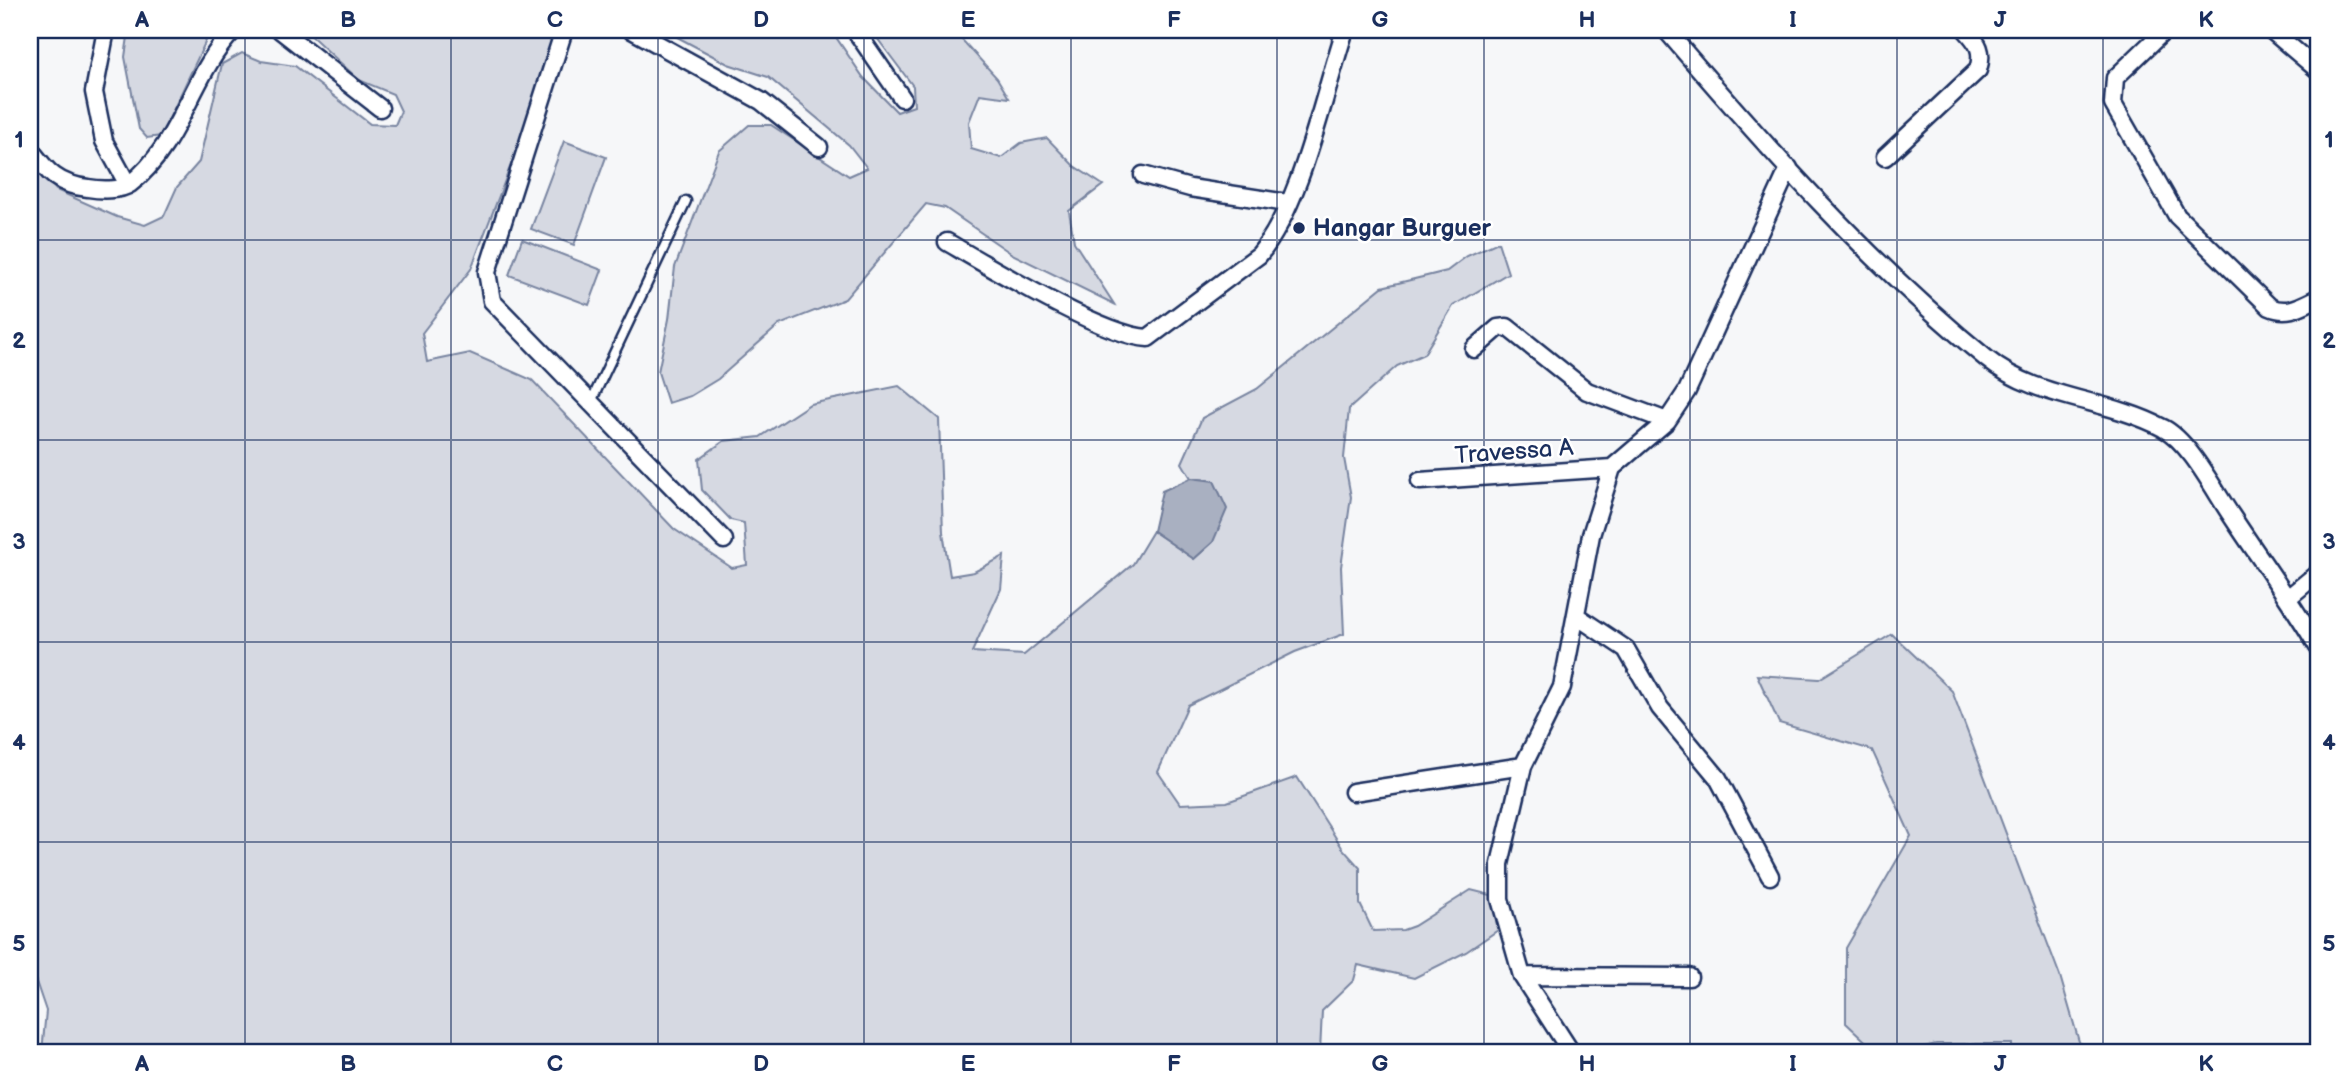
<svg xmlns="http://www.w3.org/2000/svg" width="2348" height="1082" font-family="'Balsamiq Sans',sans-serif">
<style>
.green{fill:#d6d9e2;stroke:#7884a0;stroke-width:2}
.water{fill:#a9b0c1;stroke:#707c99;stroke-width:2}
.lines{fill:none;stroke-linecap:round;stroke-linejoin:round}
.stream{stroke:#707c99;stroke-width:5}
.service-casing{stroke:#1b2f5e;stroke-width:13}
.minor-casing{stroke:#1b2f5e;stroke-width:21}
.service{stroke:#fff;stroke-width:8}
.minor{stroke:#fff;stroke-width:16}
.grid{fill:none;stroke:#1b2f5e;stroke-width:2;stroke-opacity:0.55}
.poi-dot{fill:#1b2f5e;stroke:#fff;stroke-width:2.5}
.labels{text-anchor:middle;stroke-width:5;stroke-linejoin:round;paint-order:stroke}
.poi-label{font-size:24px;font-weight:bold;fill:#1b2f5e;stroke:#fff;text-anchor:start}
.street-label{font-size:24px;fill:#1b2f5e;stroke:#fff}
.neatline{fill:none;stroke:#1b2f5e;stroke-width:2.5}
.grid-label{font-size:23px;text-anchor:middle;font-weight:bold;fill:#1b2f5e}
</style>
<rect width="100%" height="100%" fill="#f6f7f9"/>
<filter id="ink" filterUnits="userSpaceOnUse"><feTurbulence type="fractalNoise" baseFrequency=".0143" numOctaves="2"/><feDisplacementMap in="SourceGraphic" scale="14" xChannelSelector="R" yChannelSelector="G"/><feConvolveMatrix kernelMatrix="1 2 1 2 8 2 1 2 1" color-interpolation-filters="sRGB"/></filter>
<g filter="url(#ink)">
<path class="green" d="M129,30H211L161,136L147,138L139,129L125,57Z
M305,30H557L558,42L471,269L422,333L427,362L470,353L532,380L674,529L732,568L747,565L744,523L731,520L702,490L699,459L724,441L760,437L810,404L899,386L939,419L943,532L950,576L974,572L1004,556L1001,589L972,652L1024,655L1133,564L1153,531L1194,559L1213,542L1214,481L1191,478L1182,463L1202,418L1257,389L1382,287L1447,271L1467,256L1498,242L1508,273L1453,306L1424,354L1397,366L1349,409L1344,458L1351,497L1341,567L1344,634L1295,652L1188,705L1158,772L1180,804L1227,802L1297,777L1343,849L1360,868V904L1373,931L1403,930L1414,926L1471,890L1491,895L1498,930L1466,952L1414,978L1358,965L1354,980L1322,1011L1320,1052H42L46,1011L30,964V158L56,190L117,217L145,225L164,216L177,187L199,162L222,64L242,53L261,61L295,66L370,124L395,125L401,111L393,94L359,80Z
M664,30H831L863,77L897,112L914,106L913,86L871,30H953L997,78L1009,98L980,94L969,122L971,149L1001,158L1021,143L1047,138L1074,166L1103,185L1069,211L1074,242L1114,304L1012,254L945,208L926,204L845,299L779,325L718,379L690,396L668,403L658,372L669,319L675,267L719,151L749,125H771L849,176L867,168L849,145L768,77L728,64Z
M564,141L606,157L574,245L531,229Z
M522,239L602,270L589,305L509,275Z
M1892,634L1952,691L2060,976L2082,1052H2012V1044H1936L1906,1052H1877L1846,1023V948L1911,836L1872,750L1779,723L1757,675L1819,679Z"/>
<path class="water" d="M1191,478L1214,481L1227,509L1213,542L1194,559L1153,531L1162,491Z"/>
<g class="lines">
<path class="stream" d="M2317,188H2318"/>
<defs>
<path id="service" d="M590,404L686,201"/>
<path id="minor" d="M106,30L94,92L104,141L128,185
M280,30L380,108
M564,30L487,272L492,301L724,540
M632,30L761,101L819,147
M855,30L902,98
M1666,30C1765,146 1869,263 1987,359C2037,400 2107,398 2163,428C2189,441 2214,490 2231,515C2260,559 2291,601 2318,647
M2165,30L2115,78L2113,104L2177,216L2270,307C2288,315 2301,306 2318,298
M2271,30L2318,70
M30,149C47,172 58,185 88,188C100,190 120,191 130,184C181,145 191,74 234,30
M1885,157L1978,70C1984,51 1978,43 1966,30
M1143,175L1190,188L1287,203
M947,242C990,267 1104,336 1148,338L1259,255C1302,203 1323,96 1345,30
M1474,349L1498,328L1507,327L1587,391L1667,421
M1420,481L1612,468
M2289,597L2318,573
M1578,617L1626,649L1660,708L1718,778L1770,876
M1353,792L1523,766
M1522,976L1689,977
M1571,1052L1522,976L1500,899V864L1523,766L1562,687L1591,535L1612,468L1667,421L1687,391L1789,168"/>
</defs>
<use href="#service" class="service-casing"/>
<use href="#minor" class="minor-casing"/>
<use href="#service" class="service"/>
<use href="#minor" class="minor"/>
</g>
</g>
<path class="grid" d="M245,30V1052M451,30V1052M658,30V1052M864,30V1052M1071,30V1052M1277,30V1052M1484,30V1052M1690,30V1052M1897,30V1052M2103,30V1052M30,240H2318M30,440H2318M30,642H2318M30,842H2318"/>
<circle class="poi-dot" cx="1299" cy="228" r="7"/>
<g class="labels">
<g class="poi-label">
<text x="1313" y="236">Hangar Burguer</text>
</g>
<g class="street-label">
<text transform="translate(1514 451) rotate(-4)" y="8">Travessa A</text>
</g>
</g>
<rect width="2348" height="1082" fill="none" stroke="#fff" stroke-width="77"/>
<rect x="38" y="38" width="2272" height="1006" class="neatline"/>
<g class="grid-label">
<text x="142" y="27">A</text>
<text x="348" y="27">B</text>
<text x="555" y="27">C</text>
<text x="761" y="27">D</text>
<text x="968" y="27">E</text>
<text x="1174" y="27">F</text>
<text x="1380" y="27">G</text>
<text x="1587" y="27">H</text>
<text x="1793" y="27">I</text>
<text x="2000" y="27">J</text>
<text x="2206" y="27">K</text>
<text x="19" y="147">1</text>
<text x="2329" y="147">1</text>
<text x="19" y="348">2</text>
<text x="2329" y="348">2</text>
<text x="19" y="549">3</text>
<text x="2329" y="549">3</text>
<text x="19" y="750">4</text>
<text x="2329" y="750">4</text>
<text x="19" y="951">5</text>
<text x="2329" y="951">5</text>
<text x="142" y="1071">A</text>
<text x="348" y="1071">B</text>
<text x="555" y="1071">C</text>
<text x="761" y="1071">D</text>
<text x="968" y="1071">E</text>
<text x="1174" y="1071">F</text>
<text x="1380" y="1071">G</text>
<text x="1587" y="1071">H</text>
<text x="1793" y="1071">I</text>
<text x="2000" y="1071">J</text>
<text x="2206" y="1071">K</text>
</g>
</svg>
